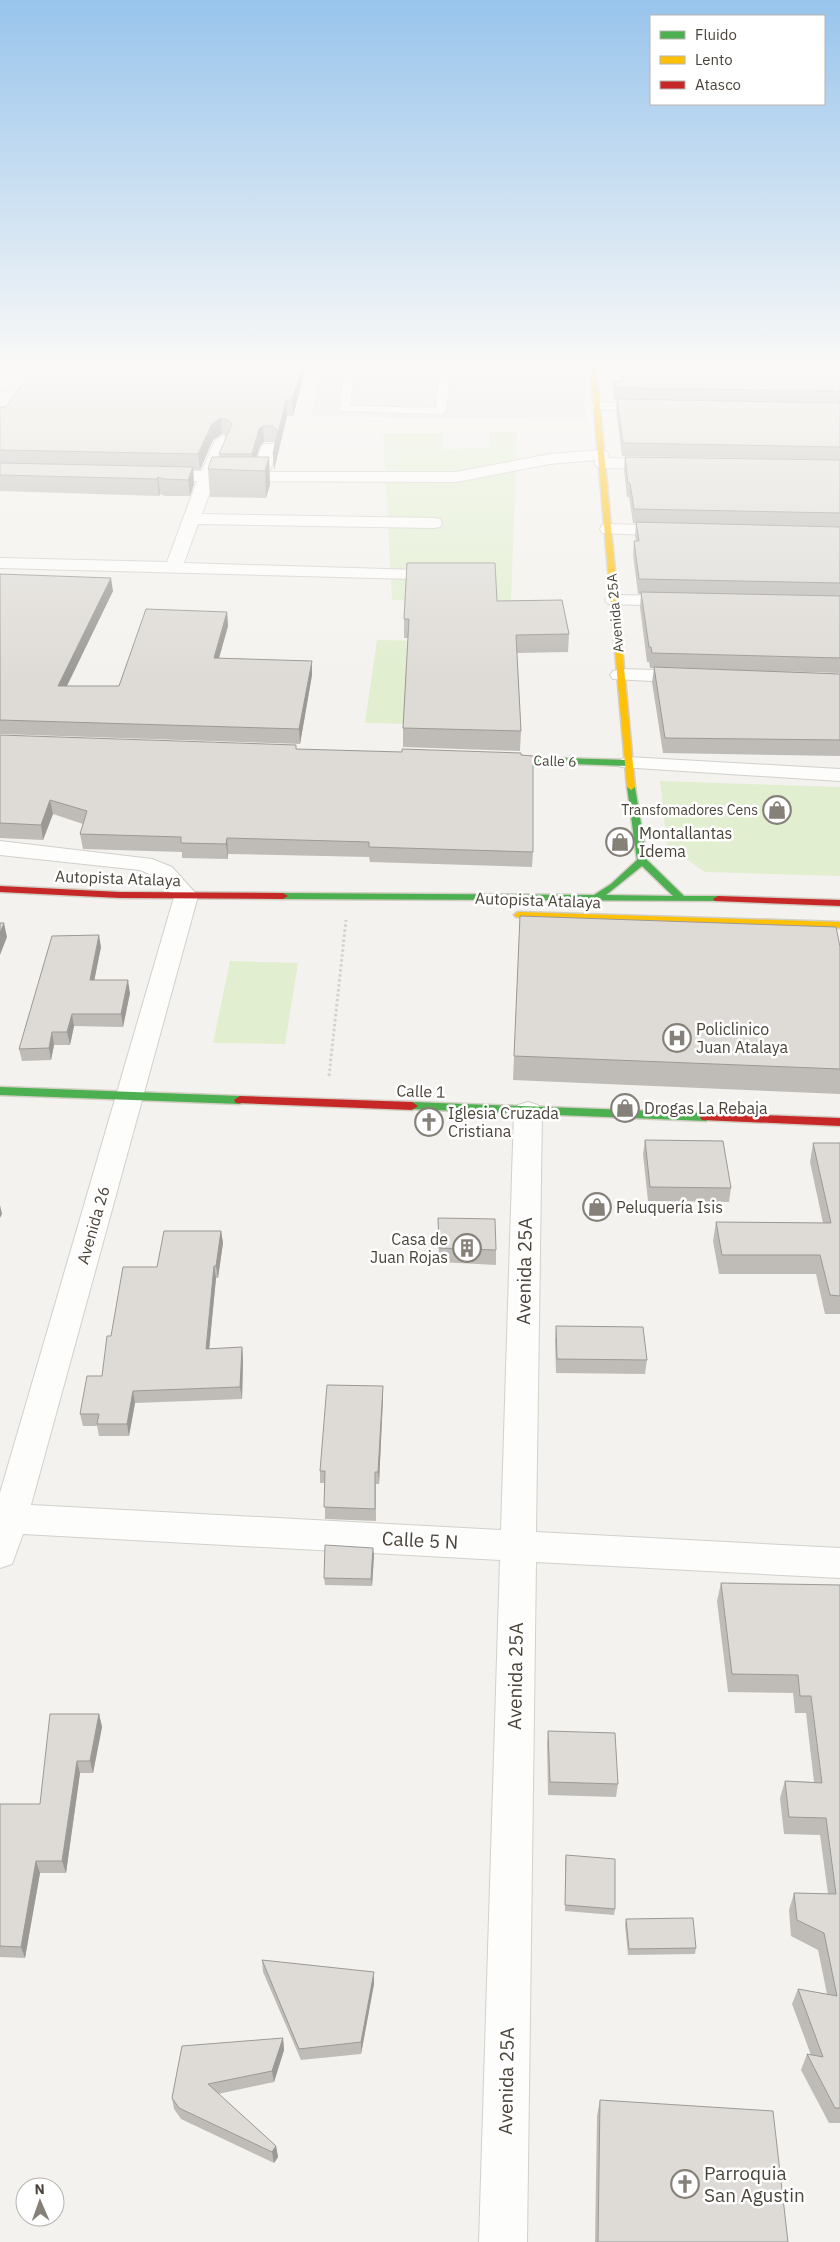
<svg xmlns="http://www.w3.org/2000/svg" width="840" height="2242" font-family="'IBM Plex Sans',sans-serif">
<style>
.green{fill:#e1eecf}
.parking{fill:#e6e3df}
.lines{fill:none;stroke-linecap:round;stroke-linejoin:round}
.lane-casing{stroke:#d2d0cb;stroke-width:2}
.street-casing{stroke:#d2d0cb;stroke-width:2}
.fast-casing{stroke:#d3cfc5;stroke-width:3}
.slow-casing{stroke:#d3cfc5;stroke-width:3}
.jam-casing{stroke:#d3cfc5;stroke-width:3}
.path-far1{stroke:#d3d2cc;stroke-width:2;stroke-dasharray:1 1;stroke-linecap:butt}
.path{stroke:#d3d2cc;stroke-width:3;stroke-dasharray:2.5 2.5;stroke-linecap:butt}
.lane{fill:#fdfdfc;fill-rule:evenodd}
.street{fill:#fdfdfc;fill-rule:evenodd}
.fast{fill:#4caf50;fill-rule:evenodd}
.slow{fill:#ffc107;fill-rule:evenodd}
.jam{fill:#c62828;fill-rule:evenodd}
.wall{fill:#bfbcb8}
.shaded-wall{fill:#9b9996}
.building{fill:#dedbd6;stroke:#9b9996}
.labels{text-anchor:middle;stroke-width:5;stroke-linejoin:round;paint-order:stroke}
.far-street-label{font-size:14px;fill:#4b4439;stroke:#fff}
.far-poi-label{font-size:14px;fill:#4b4439;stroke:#fff;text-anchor:end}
.poi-label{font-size:16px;fill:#4b4439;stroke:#fff;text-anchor:start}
.street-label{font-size:16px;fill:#4b4439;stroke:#fff}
.near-street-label{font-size:19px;fill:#4b4439;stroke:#fff}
.near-poi-label{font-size:19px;fill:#4b4439;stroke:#fff;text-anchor:start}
</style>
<rect width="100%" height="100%" fill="#f4f2ee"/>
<path class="green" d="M489,432H517L511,603L392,600L383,433H443V449L490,448Z
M377,640L502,642L501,726L365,723Z
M660,781L840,787V876L705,872L667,846Z
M230,961L298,963L285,1044L213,1043Z"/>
<path class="parking" d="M324,365H581L586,420L311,416Z"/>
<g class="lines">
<defs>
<path id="lane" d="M345,365H355L350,406L436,408L441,365H451L446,411L441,414L341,411L340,409Z"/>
<path id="street" d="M597,402L653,403L658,404L660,407L658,410L653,411L592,409L590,406L592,403Z
M223,436L228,438L231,441L217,471L254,472L261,447L264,444H274L277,447L270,472H456L550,454L601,450L607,452L609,455L607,458L663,459L669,461L671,464L669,467L663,469L602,468L596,466L594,463L596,460L550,464L456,482L214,481L202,514L434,518L440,519L442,523L440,527L434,528L198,524L184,563L418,570L421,574L418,578L412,579L0,568V558L167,562L197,481H156L150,479L148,476L150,473L156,471H202L215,441L218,438Z
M608,524L672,526L678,527L681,531L678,535L672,536L602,533L600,529L602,525Z
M614,595L677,596L683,597L686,601L683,605L677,606L608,604L605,600L608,596Z
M620,669L691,671L698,673L701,677L698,681L691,683L613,679L610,675L613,671Z
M628,757L840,769V781L621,767L617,763L621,759Z
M0,841L152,859L172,867L198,896L31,1505L501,1530L514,1111L518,1105L528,1102L538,1105L542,1111L536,1532L840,1548V1578L536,1562L527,2242H479L500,1560L23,1534L12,1564L0,1568V1493L174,897L156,877L140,870L0,855Z"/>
<path id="fast" d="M495,756L628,760L632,763L628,766L492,761V757Z
M631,784L635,787L647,860L684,896H718L723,899L721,901L283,899L278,896L283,893L594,895L611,884L637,860L627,787ZM642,866L673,896L606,895Z
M0,1087L240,1096L246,1100L240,1104L0,1095Z
M412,1102L706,1113L712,1117L706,1121L408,1109L406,1106L408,1103Z"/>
<path id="slow" d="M590,365H596L635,787L631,790L627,787Z
M519,912L840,922V928L516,917L514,915L516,913Z"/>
<path id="jam" d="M0,886L120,892L283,893L288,896L283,899L120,898L0,892Z
M718,896L840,900V906L715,901L713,899Z
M240,1096L412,1102L418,1106L412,1110L236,1103L234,1100Z
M706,1113L840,1118V1126L702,1120L700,1117L702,1114Z"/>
</defs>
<use href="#lane" class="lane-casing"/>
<use href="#street" class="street-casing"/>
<use href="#fast" class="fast-casing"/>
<use href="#slow" class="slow-casing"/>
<use href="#jam" class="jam-casing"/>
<path class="path-far1" d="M0,378L27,366
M0,391H10L28,366L37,365"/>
<path class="path" d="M329,1076L346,920"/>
<use href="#lane" class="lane"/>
<use href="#street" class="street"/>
<use href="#fast" class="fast"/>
<use href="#slow" class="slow"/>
<use href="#jam" class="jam"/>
</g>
<path class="wall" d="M36,365H307L293,416H287L274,470L273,454L275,443L274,442H264L260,446L256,457H269L270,484L266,498L210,497L208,469L219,457V454L227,436L222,434L213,440L200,470H193L194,484L190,496H165L160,494L159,496L0,491V407H6Z
M630,365H840V460L622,456L616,411L617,400H614L613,393L614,381H621L622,370H629Z
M625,457L840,460V673L772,671L840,674V756L663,753L652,682L654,668H650L649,662H647L640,607L641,594H638L633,555L634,541H636L635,536L636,523H633L629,497H627L624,470Z
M0,574L113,591L67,686H119L227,612L228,626L219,658L312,661V675L300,744L0,734Z
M497,601L569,634L568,652L517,653L521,731L520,751L403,747V728L408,638H404V619Z
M0,735L296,749L533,852L532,867L370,862L369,857L228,854V859L182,858V852L83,849L80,834L83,824L53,814L43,840L0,838Z
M520,916L840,947V1094L513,1080Z
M101,947L94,980L130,993L123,1027L74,1026L70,1045H54L51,1060L22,1061L19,1049Z
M645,1140L731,1188L729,1202L648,1201L643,1154Z
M813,1143H840V1314H825L816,1274H719L713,1241L716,1222L823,1223L810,1162Z
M438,1218L496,1250V1265L439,1262Z
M221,1231L223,1243L218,1278H216L209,1349L242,1347L243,1360L242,1399L135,1403L129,1436H99L97,1426H83L80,1414L102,1376L157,1267Z
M556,1326L647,1360L645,1374L556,1373L555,1340Z
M383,1398L379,1484H376V1521L325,1519V1483H320V1471Z
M374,1555L372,1586L325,1585L324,1578Z
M721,1583L840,1585V2123H829L801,2070L807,2054L811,2055L792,2004L798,1989L827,1994L818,1950L791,1936L789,1910L794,1893L828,1894L820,1835L784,1834L780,1798L785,1781L814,1782L806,1713H795L793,1693L728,1692L717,1601Z
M99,1714L102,1727L93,1773H80L66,1873H40L25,1958L0,1957V1804H40Z
M548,1731L618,1784L616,1797L548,1795L547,1744Z
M566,1855L615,1909L614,1915L565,1911V1862Z
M626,1919L696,1948L695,1954L628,1955L625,1925Z
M262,1960L374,1984L361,2054L301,2060L263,1972Z
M283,2038L284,2050L274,2082L218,2094L276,2146L278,2157L274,2163L181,2119L174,2109L172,2098Z
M600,2100L788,2242H595L597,2116Z"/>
<path class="shaded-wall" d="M302,365H307L293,416L292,400Z
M286,400L287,416L274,470L273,454Z
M221,418L222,434L213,440L200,470L198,454L212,424Z
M263,426L264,442L260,446L253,470L252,454L259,429Z
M269,457L270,484L266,498L265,471Z
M193,467L194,484L190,496L188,480Z
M158,477L160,494L159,496L157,479Z
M111,578L113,591L60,700L58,686Z
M227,612L228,626L215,672L214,658Z
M312,661V675L300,744L299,729Z
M50,800L53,814L43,840L41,825Z
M227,838L228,854V859L226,844Z
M4,923L7,937L0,955V933Z
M99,935L101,947L92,992L90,980Z
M128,980L130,993L123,1027L121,1014Z
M72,1014L74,1026L70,1045L67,1032Z
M52,1032L54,1045L51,1060L49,1048Z
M0,1205L2,1214L0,1218Z
M221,1231L223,1243L218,1278L216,1266Z
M214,1266L216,1278L208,1361L206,1349Z
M242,1347L243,1360L242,1399L240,1387Z
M383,1386V1398L379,1484L378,1472Z
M133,1391L135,1403L129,1436L127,1424Z
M373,1548L374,1555L372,1586L371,1579Z
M99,1714L102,1727L93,1773L90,1761Z
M77,1761L80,1773L66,1873L62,1861Z
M36,1861L40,1873L25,1958L21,1947Z
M374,1972V1984L361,2054V2042Z
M283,2038L284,2050L274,2082L272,2071Z
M276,2146L278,2157L274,2163L272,2152Z"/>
<path class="building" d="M36,365H302L292,400H286L273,454L278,431L273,426H263L259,429L252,454H219L232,424L228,420L221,418L212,424L198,454L0,450V407H6Z
M631,365H840V391L615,388L614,381H624L622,370H631Z
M617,399L840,403V447L623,443Z
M212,457H269L265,471L208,469Z
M625,457L840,460V513L634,509L630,483H628Z
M0,463L193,467L188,480L164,479L158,477L157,479L0,475Z
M636,522L840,527V583L639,579L634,541H639Z
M407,563H495L497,601L562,600L569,634L516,635L521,731L403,728L409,619H404Z
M0,574L111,578L58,686H119L146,609L227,612L214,658L312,661L299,729L0,720Z
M641,592L840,596V658L652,653L651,647H649Z
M654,667L840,674V740L665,738Z
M0,735L296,745V749L402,752V749L521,753V755L533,756V852L369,847V842L227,838L226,844L181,843V837L80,834L87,811L50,800L41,825L0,823Z
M520,916L836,927L840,947V1069L514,1056Z
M0,923H4L0,933Z
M99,935L90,980H128L121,1014H72L67,1032H52L49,1048L19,1049L52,936Z
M645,1140L723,1141L731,1188L650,1187Z
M813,1143H840V1296L830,1295L820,1255H722L716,1222L831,1223Z
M438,1218L495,1219L496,1250L439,1248Z
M164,1231H221L216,1266H214L206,1349L242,1347L240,1387L133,1391L127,1424H97L99,1414H80L87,1376H102L107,1336H111L123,1267H157Z
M556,1326L643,1327L647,1360L557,1359Z
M327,1385L383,1386L378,1472H375V1509L324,1507L325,1471H320Z
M325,1545L373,1548L371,1579L324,1578Z
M721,1583L840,1585V2108H835L807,2054L823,2057L798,1989L837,1996L824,1933L797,1920L794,1893L836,1894L826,1818L789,1817L785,1781L822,1783L811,1696H800L798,1675L732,1674Z
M50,1714H99L90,1761H77L62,1861H36L21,1947L0,1946V1804H40Z
M548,1731L615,1733L618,1784L550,1782Z
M566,1855L615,1859V1909L565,1905Z
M693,1918L696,1948L629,1949L626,1919Z
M262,1960L374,1972L361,2042L299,2049Z
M283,2038L272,2071L208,2084L276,2146L272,2152L179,2108L172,2098L182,2046Z
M600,2100L773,2111L788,2242H598Z"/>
<linearGradient id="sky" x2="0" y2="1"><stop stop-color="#98c4ec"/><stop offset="0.54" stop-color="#faf9f7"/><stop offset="1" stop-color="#faf9f7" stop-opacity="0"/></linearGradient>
<rect width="840" height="679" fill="url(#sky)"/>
<defs>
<symbol id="shop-ring" viewBox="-11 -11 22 22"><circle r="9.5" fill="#fff" stroke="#868178" stroke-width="1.5"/><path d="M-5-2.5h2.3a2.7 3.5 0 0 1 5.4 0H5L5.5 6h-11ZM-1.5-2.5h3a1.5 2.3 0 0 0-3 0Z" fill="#868178"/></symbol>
<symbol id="hospital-ring" viewBox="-11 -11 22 22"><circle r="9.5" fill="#fff" stroke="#868178" stroke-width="1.5"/><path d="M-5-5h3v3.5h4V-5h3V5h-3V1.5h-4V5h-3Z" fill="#868178"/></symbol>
<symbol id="church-ring" viewBox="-11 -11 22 22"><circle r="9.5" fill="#fff" stroke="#868178" stroke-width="1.5"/><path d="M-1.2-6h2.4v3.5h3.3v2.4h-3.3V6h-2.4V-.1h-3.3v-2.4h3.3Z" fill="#868178"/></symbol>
<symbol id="building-ring" viewBox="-11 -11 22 22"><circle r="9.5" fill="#fff" stroke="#868178" stroke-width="1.5"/><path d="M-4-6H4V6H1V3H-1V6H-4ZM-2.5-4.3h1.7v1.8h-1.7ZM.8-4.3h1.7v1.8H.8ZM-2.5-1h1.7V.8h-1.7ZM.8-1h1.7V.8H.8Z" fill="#868178"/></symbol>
</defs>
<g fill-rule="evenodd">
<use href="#shop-ring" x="761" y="794" width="32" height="32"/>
<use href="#shop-ring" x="604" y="826" width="32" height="32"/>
<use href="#hospital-ring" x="661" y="1022" width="32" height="32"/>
<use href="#shop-ring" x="609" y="1092" width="32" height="32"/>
<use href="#church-ring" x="413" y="1106" width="32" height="32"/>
<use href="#shop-ring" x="581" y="1191" width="32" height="32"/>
<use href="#building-ring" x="451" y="1232" width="32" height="32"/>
<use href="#church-ring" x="669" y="2168" width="32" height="32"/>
</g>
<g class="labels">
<g class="far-street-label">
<text transform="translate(615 613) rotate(-95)" y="5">Avenida 25A</text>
<text transform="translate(555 761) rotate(2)" y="5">Calle 6</text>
</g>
<g class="far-poi-label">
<text x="758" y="815">Transfomadores Cens</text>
</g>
<g class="poi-label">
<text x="639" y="839">Montallantas<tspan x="639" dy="18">Idema</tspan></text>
<text x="696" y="1035">Policlinico<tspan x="696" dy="18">Juan Atalaya</tspan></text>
<text x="644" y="1114">Drogas La Rebaja</text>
<text x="448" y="1119">Iglesia Cruzada<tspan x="448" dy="18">Cristiana</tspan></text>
<text x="616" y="1213">Peluquería Isis</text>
<text x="448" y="1245" text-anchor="end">Casa de<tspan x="448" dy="18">Juan Rojas</tspan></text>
</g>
<g class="street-label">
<text transform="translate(118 878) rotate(2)" y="6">Autopista Atalaya</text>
<text transform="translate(538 900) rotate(2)" y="6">Autopista Atalaya</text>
<text transform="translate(421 1091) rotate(2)" y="6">Calle 1</text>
<text transform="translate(93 1225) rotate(-74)" y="6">Avenida 26</text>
</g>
<g class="near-street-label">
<text transform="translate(524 1271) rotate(-89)" y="7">Avenida 25A</text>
<text transform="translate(420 1540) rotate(3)" y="7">Calle 5 N</text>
<text transform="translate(515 1676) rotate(-89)" y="7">Avenida 25A</text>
<text transform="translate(506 2081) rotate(-89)" y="7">Avenida 25A</text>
</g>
<g class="near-poi-label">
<text x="704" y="2180">Parroquia<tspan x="704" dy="22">San Agustin</tspan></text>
</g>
</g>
<rect x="650" y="15" width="175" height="90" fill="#ffffff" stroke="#b7b4b0"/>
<rect x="660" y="31" width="25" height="8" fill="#4caf50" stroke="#b7b4b0"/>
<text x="695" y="40" font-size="15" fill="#4b4439">Fluido</text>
<rect x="660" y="56" width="25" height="8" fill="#ffc107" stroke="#b7b4b0"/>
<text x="695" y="65" font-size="15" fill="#4b4439">Lento</text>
<rect x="660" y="81" width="25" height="8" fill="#c62828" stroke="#b7b4b0"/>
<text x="695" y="90" font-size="15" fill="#4b4439">Atasco</text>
<g transform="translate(40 2202) rotate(358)"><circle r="24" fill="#ffffff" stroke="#b7b4b0"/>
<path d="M0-4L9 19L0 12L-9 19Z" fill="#868178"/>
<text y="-8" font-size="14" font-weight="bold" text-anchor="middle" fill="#4b4439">N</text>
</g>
</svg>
